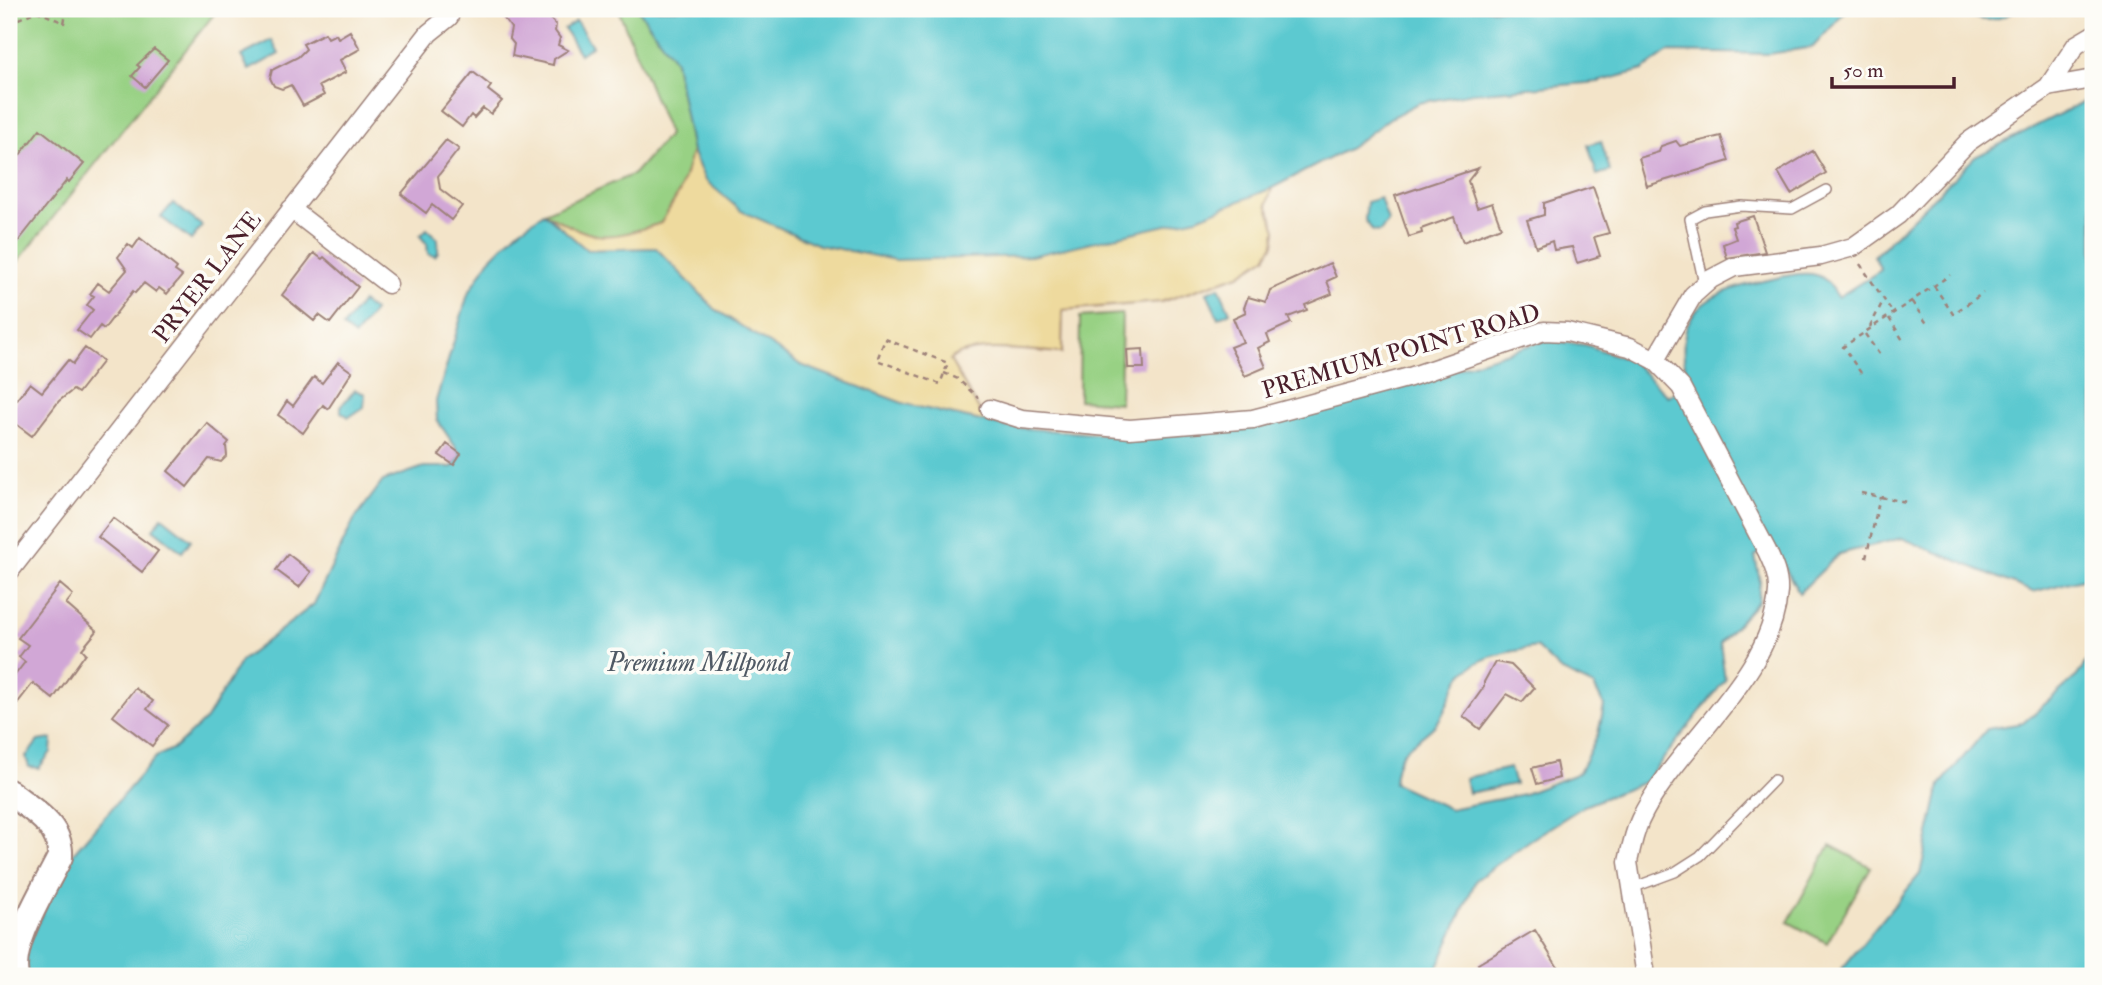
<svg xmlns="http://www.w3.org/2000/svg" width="2102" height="985" font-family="'IM FELL Double Pica',serif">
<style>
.green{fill:#98d184;stroke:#717858;stroke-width:2}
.sand{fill:#eeda9e;stroke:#9c7c64;stroke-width:2}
.water{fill:#5cc9d0;stroke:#53747e;stroke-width:2;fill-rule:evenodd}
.building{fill:#d1a7d6}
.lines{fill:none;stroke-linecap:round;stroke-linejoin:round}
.lane-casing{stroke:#9e827a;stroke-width:12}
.street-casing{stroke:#9e827a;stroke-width:21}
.secondary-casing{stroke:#9e827a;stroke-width:28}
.path{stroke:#9e827a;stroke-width:2.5;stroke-dasharray:5 5;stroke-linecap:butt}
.lane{stroke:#fff;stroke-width:9}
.street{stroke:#fff;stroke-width:18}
.secondary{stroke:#fff;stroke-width:24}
.labels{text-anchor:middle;stroke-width:7;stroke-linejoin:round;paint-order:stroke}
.street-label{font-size:24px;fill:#4a1f2b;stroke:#fdfcf7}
.water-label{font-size:26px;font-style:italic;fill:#505a65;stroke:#fdfcf7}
</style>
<rect width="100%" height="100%" fill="#fdfcf7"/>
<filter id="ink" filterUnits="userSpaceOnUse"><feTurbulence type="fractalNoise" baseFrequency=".0143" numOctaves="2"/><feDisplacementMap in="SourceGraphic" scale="14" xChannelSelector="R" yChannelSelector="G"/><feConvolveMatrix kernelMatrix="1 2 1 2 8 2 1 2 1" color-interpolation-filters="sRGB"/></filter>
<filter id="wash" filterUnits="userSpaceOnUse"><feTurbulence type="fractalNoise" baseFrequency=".00686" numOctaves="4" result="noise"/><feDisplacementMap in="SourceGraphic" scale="28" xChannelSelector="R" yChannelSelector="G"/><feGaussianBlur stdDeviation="1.57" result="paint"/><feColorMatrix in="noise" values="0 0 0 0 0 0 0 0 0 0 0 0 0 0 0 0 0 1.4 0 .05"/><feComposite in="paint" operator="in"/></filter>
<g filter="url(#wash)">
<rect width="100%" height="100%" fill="#f3e4c9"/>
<path class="green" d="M9,9H218L9,273Z
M618,9H638L675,61L692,151L680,191L661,223C602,242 598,241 544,213L634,174L669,134Z
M1122,314L1120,403L1079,400L1080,317Z
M1830,845L1871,867L1827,943L1788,922Z"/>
<path class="sand" d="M692,151L705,180L1197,218L1272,188L1267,204L1276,230L1274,244L1266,257L1239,275L1161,302L1063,310L1062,353C1037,352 968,341 950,360L986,422L905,404L801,365L715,309L656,248L587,250L544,213C598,241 602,242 661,223L680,191Z"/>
<path class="water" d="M638,9H1848L1813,47L1769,54L1668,52L1643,70L1598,82L1472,93L1418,103L1390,118L1350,148L1272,188L1197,218L1031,256L895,260L819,245L741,211L705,180L692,151L675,61Z
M1961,9H2019C1998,21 1980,26 1961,9Z
M576,21L592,46L580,54L564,29Z
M272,40L279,54L249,70L241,56Z
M2093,97V576L2033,592L1902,538L1839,554L1799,593L1773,546L1755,556L1760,581L1758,601L1720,643L1725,680L1645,782L1584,806L1529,841L1476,880L1434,976H28L21,959L68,859L156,757L176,747L206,719L241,661L314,604L354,520L383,481L424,467H452L461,455L437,420L436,401L468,294L489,260L519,230L544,213L587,250L656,248L715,309L801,365L905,404L1007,427L1138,437L1235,430L1341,405L1546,340L1586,345L1632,361L1668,396L1689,384C1669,312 1704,293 1768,280C1780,277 1803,271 1816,275C1826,277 1833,289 1838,297L1881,270L1874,256L1975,157ZM1536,647L1560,670L1594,686L1604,706L1598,734L1579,773L1524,794L1450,809L1394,783C1397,744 1413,748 1436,724C1448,711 1450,690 1461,676C1480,654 1511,652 1536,647Z
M1601,141L1610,171L1597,175L1588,145Z
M1380,198L1388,221L1380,232L1373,231L1365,220L1367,202Z
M173,203L202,226L191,240L161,217Z
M427,229L438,239V252L435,256L428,254L427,244L420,236Z
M1219,287L1230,312L1218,318L1207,292Z
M362,302L374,311L355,336L343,327Z
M355,390L365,394L364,407L349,417L341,412V406Z
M162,517L191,540L182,552L153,529Z
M2093,651V976H1836L1920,874L1940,785L1987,729L2023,723L2077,676Z
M52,739L51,752L39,768L29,767L26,757L38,741Z
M1510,768L1515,784L1468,793L1465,778Z"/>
<g id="blocks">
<path class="building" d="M497,9H541L556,25L555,31L560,38L558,45L568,50L554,59L553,65L512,56L514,44L509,38L511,28Z
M350,31L360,49L340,60L346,72L319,86L324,95L303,106L291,85L282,89L274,86L270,78L272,70L298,57L306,49L303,44L325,33L328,38L336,34L338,38Z
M154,49L168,60L145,87L132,76L140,67L137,65Z
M473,72L491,86L488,90L502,101L491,114L483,108L474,118L471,115L462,127L441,111Z
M40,129L84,164L69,182L67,180L9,253V169Z
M1721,136L1729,161L1647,186L1639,158L1659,152L1661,146L1676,141L1680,146Z
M446,140L459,149L438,176L440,189L462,206L451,220L432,205L426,213L401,194Z
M1813,151L1826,173L1791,194L1778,172Z
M1478,168L1468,181L1477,208L1492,203L1501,227L1463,242L1454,217L1421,229L1422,233L1409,237L1395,196Z
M1593,187L1609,233L1594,237L1600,256L1577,263L1572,247L1554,250L1552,241L1536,247L1527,220L1544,215V203Z
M1753,216L1765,252L1727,258L1723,244L1736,239L1732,227L1735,226L1734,222Z
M140,238L177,268L175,271L182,276L167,294L159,288L156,292L144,283L135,293L133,291L104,329L100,326L90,339L77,330L93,310L87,305L94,296L90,294L98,283L109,291L127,270L118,257L128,244L133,248Z
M314,253L322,259L324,257L358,287L330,323L319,315L314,321L282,295Z
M1330,263L1336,277L1327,281L1332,294L1305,305L1307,310L1288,317L1291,323L1267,334L1270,342L1258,348L1266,367L1245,376L1230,347L1243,342L1233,318L1246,312L1244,308L1248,297L1266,302L1270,290Z
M85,348L103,361L78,393L73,390L59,401L32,436L16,424L9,434V409L30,383L42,392L68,360L73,364Z
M1143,349L1144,368H1128L1127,350Z
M338,362L352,372L328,409L323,405L303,433L278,415L287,401L293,406L314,377L322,383Z
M207,423L229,442L226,446L227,456L221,462L209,459L187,487L168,471Z
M447,444L461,454L454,465L439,455Z
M113,518L158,551L142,572L98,537Z
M288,554L311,572L299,587L276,570Z
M60,584L73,595L66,604L97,631L82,649L86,653L53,699L33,683L9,714V683L25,662L19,657L28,645L18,638Z
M1495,662L1511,665L1534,688L1522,702L1507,694L1480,729L1463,716L1484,687V682Z
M135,688L153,701L147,709L168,725L152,746L113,716Z
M1556,762L1559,778L1537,784L1532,768Z
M1535,930L1563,976H1486L1478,964Z"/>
</g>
</g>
<g filter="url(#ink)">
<use href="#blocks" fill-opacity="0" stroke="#9e827a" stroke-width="2"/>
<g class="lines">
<defs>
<path id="lane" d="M1704,284L1690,219L1705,211L1741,206L1792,209L1827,190
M1632,888L1675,872L1700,856L1774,780"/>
<path id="street" d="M2048,87L2076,45L2093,35
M291,209L388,284
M1655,360L1693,295L1711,279L1734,267L1821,256L1853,247L1898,215L1968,142L2048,87L2093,79
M990,409L1022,419L1130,429L1253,419L1410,377L1544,331L1567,332L1630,347L1655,360L1681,387L1767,551C1773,564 1779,577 1778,592C1772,678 1675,745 1640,820C1634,833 1631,848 1628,862L1646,976
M9,572L429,33L449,17"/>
<path id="secondary" d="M9,792C32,810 62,825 60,857C45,888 9,943 16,976"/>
</defs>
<use href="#lane" class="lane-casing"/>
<use href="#street" class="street-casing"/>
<use href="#secondary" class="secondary-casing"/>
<path class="path" d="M9,23L37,11L64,23L67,9
M1860,264L1893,313
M1934,286L1953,314L1983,293
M1912,302L1928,325
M1889,318L1904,342
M1870,327L1884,299
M1865,334L1881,357
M885,339L948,363L940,384L877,360Z
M944,373L958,379L978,398
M1861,373L1843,347L1950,275
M1861,493L1906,502
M1866,558L1880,497"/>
<use href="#lane" class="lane"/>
<use href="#street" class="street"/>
<use href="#secondary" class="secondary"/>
</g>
</g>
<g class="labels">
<g class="street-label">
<text transform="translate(207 277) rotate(-52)" y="8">PRYER LANE</text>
<text transform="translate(1401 351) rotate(-16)" y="8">PREMIUM POINT ROAD</text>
</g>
<g class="water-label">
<text x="698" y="671">Premium Millpond</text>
</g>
</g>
<rect width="2102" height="985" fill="none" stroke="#fdfcf7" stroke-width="35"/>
<path d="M1832 77v10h122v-10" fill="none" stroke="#4a1f2b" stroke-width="3.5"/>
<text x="1843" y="77" font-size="21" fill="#4a1f2b" stroke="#fdfcf7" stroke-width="5" paint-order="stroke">50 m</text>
</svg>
